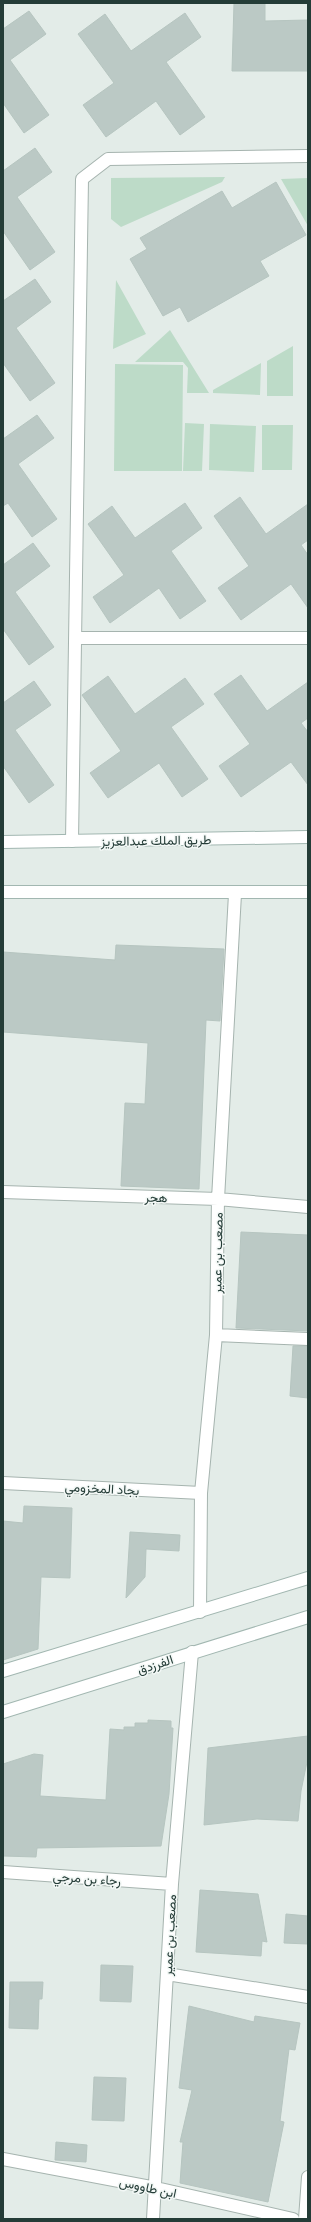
<svg xmlns="http://www.w3.org/2000/svg" width="311" height="2222" font-family="'IBM Plex Sans',Vazirmatn,sans-serif">
<style>
.green{fill:#bddbc8}
.building{fill:#bbc9c5;stroke:#b6c5c0}
.lines{fill:none;stroke-linecap:round;stroke-linejoin:round}
.street-casing{stroke:#a6b4af;stroke-width:14}
.secondary-casing{stroke:#a2b7b1;stroke-width:14}
.street{stroke:#fff;stroke-width:12}
.secondary{stroke:#fff;stroke-width:12}
.labels{text-anchor:middle;stroke-width:3;stroke-linejoin:round;paint-order:stroke}
.street-label{font-size:13px;fill:#243c37;stroke:#f3f8f6}
</style>
<rect width="100%" height="100%" fill="#e3ece8"/>
<path class="green" d="M225,177L222,182L121,227L111,219V178Z
M308,178V226L281,179Z
M116,280L146,334L113,349Z
M170,330L209,393H187L188,368L183,362H135Z
M293,346V396H267V361Z
M261,363L260,395L213,393V390Z
M115,364L183,365L182,471H114Z
M185,423L204,424L202,471H183Z
M210,424L256,426L254,472L209,470Z
M262,425H293L292,470H262Z"/>
<path class="building" d="M234,3H265V21L308,20V71H232Z
M29,11L46,34L10,60L49,115L24,133L3,103V29Z
M185,13L201,37L166,62L205,117L180,135L156,101L106,137L83,105L114,83L78,34L105,14L131,51Z
M35,148L52,172L17,197L55,252L30,270L3,231V171Z
M276,182L306,235L260,261L269,276L188,322L180,307L163,316L130,259L147,249L140,238L222,191L232,208Z
M35,279L51,302L16,328L55,383L30,401L3,363V301Z
M37,415L54,438L18,464L57,519L32,537L8,503L3,506V439Z
M240,497L266,534L308,504V540L301,545L308,555V608L291,584L241,620L218,588L249,566L214,516Z
M185,503L202,528L171,551L206,601L180,619L159,588L110,623L93,597L124,575L88,524L112,506L135,538Z
M33,543L50,566L15,592L54,647L29,665L3,629V565Z
M241,675L267,711L308,682V718L301,723L308,732V785L291,762L241,797L219,766L250,744L214,694Z
M108,676L135,714L185,678L204,704L171,727L208,779L182,797L159,763L108,798L90,773L121,751L82,695Z
M34,681L51,705L15,730L54,785L29,803L3,766V703Z
M116,945L224,949L220,1021L206,1020L199,1189L121,1186L125,1103L145,1104L148,1043L3,1032V952L115,960Z
M241,1232L308,1235V1331L236,1328Z
M293,1346H308V1398L290,1396Z
M24,1506L72,1508L70,1578L41,1577L38,1649L3,1660V1521L23,1523Z
M130,1532L180,1535L179,1551L146,1549L145,1577L126,1598Z
M148,1720L171,1721V1728H173L169,1794L161,1846L37,1848L36,1857L3,1856V1764L34,1754L43,1755L40,1796L106,1800L110,1729L124,1730V1727H135V1723H148Z
M308,1736V1757L301,1791L298,1821L257,1819L204,1825L208,1748Z
M200,1890L258,1894L267,1942L262,1941L261,1956L196,1952Z
M286,1914L308,1916V1944L284,1943Z
M101,1965L133,1966L131,2002L100,2001Z
M10,1982H43L42,1999H39L38,2029L9,2028Z
M189,2006L254,2022L255,2016L300,2023L295,2050L289,2049L280,2121L284,2122L268,2202L180,2183L183,2142H180L192,2090L179,2088Z
M94,2077L126,2078L124,2121L92,2120Z
M56,2142L87,2145L86,2162L55,2160Z"/>
<g class="lines">
<defs>
<path id="street" d="M75,638H308
M72,841L82,179L108,159L308,156
M3,1192L218,1199L308,1207
M216,1335L308,1339
M3,1483L201,1493
M200,1612L201,1493L216,1335L218,1199L235,894
M3,1872L172,1884
M167,1974L308,1997
M3,2159L156,2188L293,2219
M153,2219L172,1884L192,1652
M305,2219L308,2177"/>
<path id="secondary" d="M3,842L308,837
M3,892H308
M3,1671L308,1578
M3,1712L308,1617"/>
</defs>
<use href="#street" class="street-casing"/>
<use href="#secondary" class="secondary-casing"/>
<use href="#street" class="street"/>
<use href="#secondary" class="secondary"/>
</g>
<g class="labels">
<g class="street-label">
<text transform="translate(156 840) rotate(-1)" y="5">طريق الملك عبدالعزيز</text>
<text transform="translate(156 1197) rotate(2)" y="5">هجر</text>
<text transform="translate(217 1253) rotate(-89)" y="5">مصعب بن عمير</text>
<text transform="translate(102 1488) rotate(3)" y="5">بجاد المخزومي</text>
<text transform="translate(155 1664) rotate(-18)" y="5">الفرزدق</text>
<text transform="translate(87 1878) rotate(4)" y="5">رجاء بن مرجي</text>
<text transform="translate(169 1935) rotate(-87)" y="5">مصعب بن عمير</text>
<text transform="translate(148 2187) rotate(12)" y="5">ابن طاووس</text>
</g>
</g>
<rect width="311" height="2222" fill="none" stroke="#243c37" stroke-width="8"/>
</svg>
